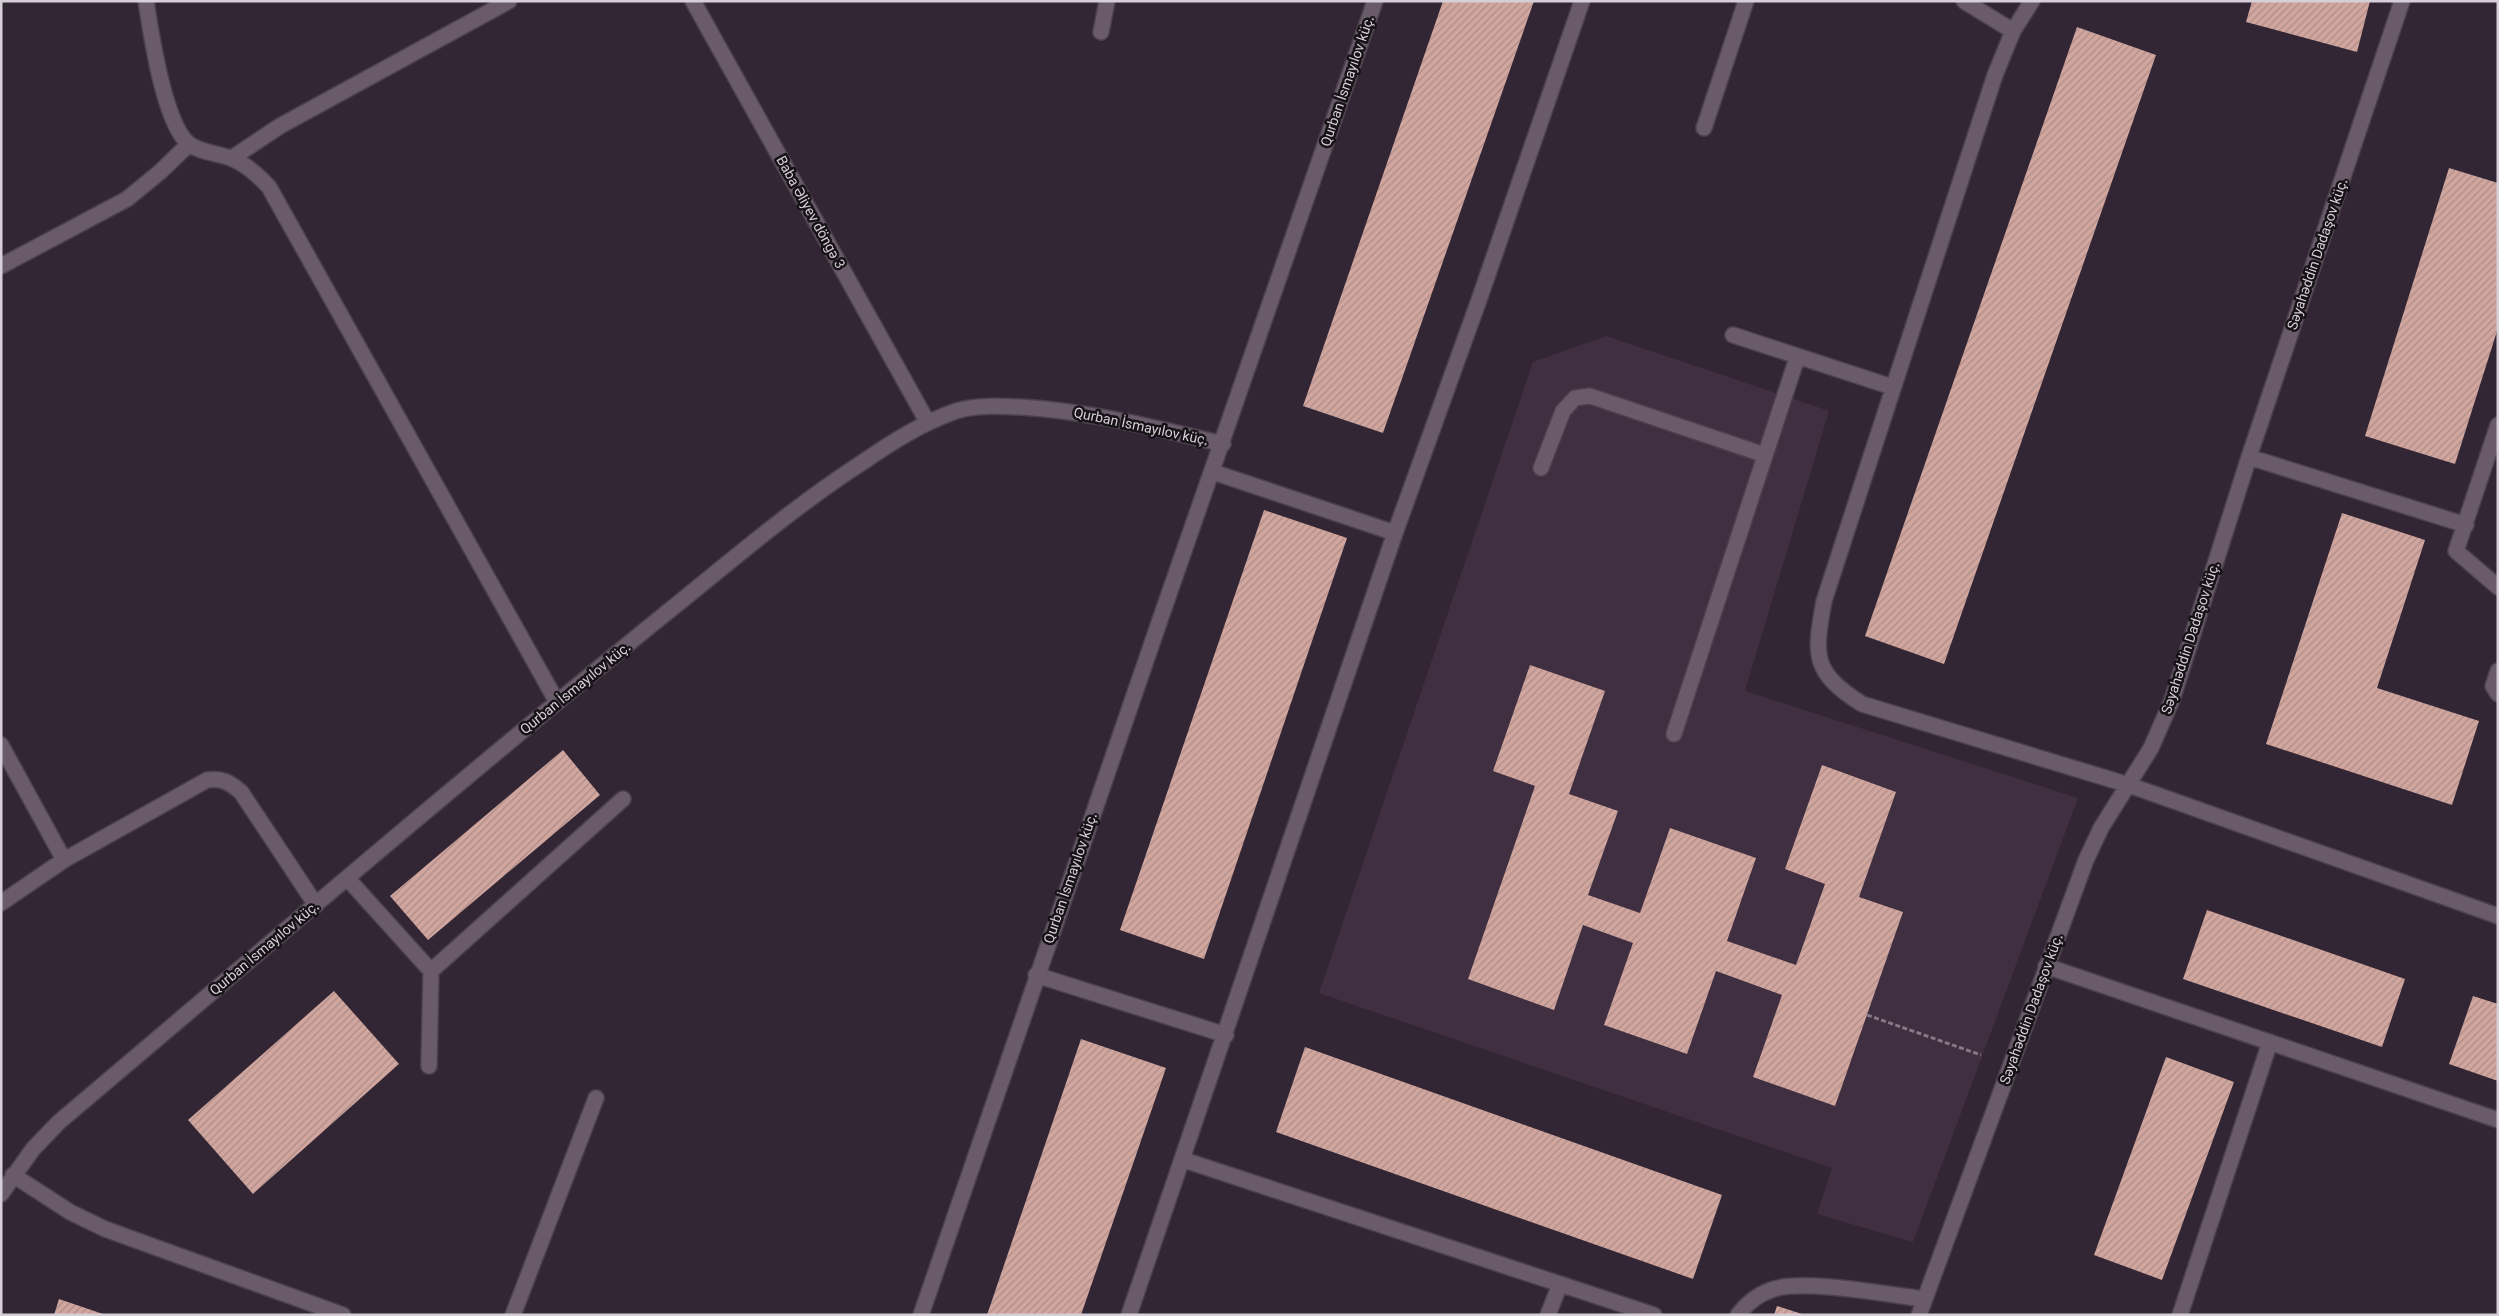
<svg xmlns="http://www.w3.org/2000/svg" width="2499" height="1316" font-family="Roboto,sans-serif">
<style>
.built{fill:#402f41}
.building{fill:url(#building-hatch)}
.lines{fill:none;stroke-linecap:round;stroke-linejoin:round}
.minor-casing{stroke:#4b414c;stroke-width:18}
.path{stroke:#847984;stroke-width:3;stroke-dasharray:5 2.5;stroke-linecap:butt}
.minor{stroke:#695b6a;stroke-width:15}
.labels{text-anchor:middle;stroke-width:5;stroke-linejoin:round;paint-order:stroke}
.street-label{font-size:14px;fill:#d7cfd7;stroke:#171217}
</style>
<defs>
<pattern id="building-hatch" width="6" height="6" patternUnits="userSpaceOnUse" patternTransform="scale(1.25)"><rect width="6" height="6" fill="#d1a69f"/><path d="M-1 1l2-2M0 6l6-6M5 7l2-2" fill="none" stroke="#ad8c87"/></pattern>
</defs>
<rect width="100%" height="100%" fill="#332634"/>
<path class="built" d="M1606,336L1829,411L1745,691L2078,798L1913,1242L1817,1214L1832,1168L1319,993L1533,362Z"/>
<path class="building" d="M1443,1H1534L1383,433L1303,406Z
M2252,1H2370L2357,52L2246,22Z
M2077,27L2156,55L1944,664L1865,636Z
M2449,168L2498,183V328L2455,464L2365,436Z
M1264,510L1347,538L1204,959L1120,930Z
M2342,513L2425,540L2377,688L2479,721L2452,805L2266,744Z
M1530,665L1605,691L1569,794L1618,811L1588,895L1640,913L1670,828L1756,858L1727,941L1796,965L1825,884L1785,869L1822,765L1896,792L1859,897L1903,912L1835,1106L1753,1077L1782,995L1716,971L1687,1054L1604,1025L1633,943L1583,925L1554,1010L1468,979L1535,786L1493,771Z
M563,750L600,795L428,940L390,896Z
M2207,910L2405,979L2382,1047L2183,979Z
M334,991L399,1064L253,1194L188,1120Z
M2473,996L2498,1004V1081L2449,1064Z
M1081,1039L1166,1068L1081,1315H987Z
M1305,1047L1722,1195L1693,1279L1276,1132Z
M2166,1057L2234,1082L2162,1280L2094,1255Z
M59,1299L103,1314V1315H54Z
M1777,1306L1802,1314V1315H1774Z"/>
<g class="lines">
<defs>
<path id="minor" d="M146,1C151,34 164,124 189,144C201,153 219,153 233,159C247,165 258,175 269,187L557,702
M693,1L928,423
M1964,1L2013,31
M2032,1L2013,31L1995,75L1824,601C1814,656 1812,672 1862,704L2129,785L2498,916
M1101,32L1107,1
M1704,128L1746,1
M232,158L280,126L509,1
M1,266L127,199L160,172L189,144
M1733,335L1892,387
M2498,425L2456,551L2498,587
M2249,457L2466,525
M1541,468L1563,411L1575,398L1590,396L1765,455
M1213,472L1395,533
M2498,671L2493,686L2498,694
M1674,734L1797,358
M1,745L64,860
M347,878L431,971L623,799
M1,903L64,860L207,780C222,778 229,782 241,792L316,905
M2046,966L2498,1120
M1036,975L1226,1035
M429,1066L431,971
M1184,1160L1654,1315
M13,1175L70,1212L105,1229L343,1315
M1,1194L33,1149L59,1122C260,952 460,780 665,614C730,562 793,507 863,462C892,442 922,423 956,411C976,405 1000,406 1020,407C1089,411 1156,428 1223,444
M513,1315L596,1098
M921,1315C1069,876 1224,439 1375,1
M1129,1315L1395,533L1479,300L1582,1
M1548,1315L1560,1284
M1738,1315C1747,1303 1757,1295 1771,1290C1801,1278 1889,1295 1924,1299
M1919,1315L2086,860L2101,828L2151,748L2172,700L2249,457L2402,1
M2180,1315L2270,1042"/>
</defs>
<use href="#minor" class="minor-casing"/>
<path class="path" d="M1867,1015L1981,1055"/>
<use href="#minor" class="minor"/>
</g>
<g class="labels">
<g class="street-label">
<text transform="translate(1347 81) rotate(-71)" y="5">Qurban İsmayılov küç.</text>
<text transform="translate(811 212) rotate(61)" y="5">Baba Əliyev döngə 3</text>
<text transform="translate(2317 254) rotate(-71)" y="5">Səyahəddin Dadaşov küç.</text>
<text transform="translate(1141 426) rotate(12)" y="5">Qurban İsmayılov küç.</text>
<text transform="translate(2190 638) rotate(-72)" y="5">Səyahəddin Dadaşov küç.</text>
<text transform="translate(575 688) rotate(-39)" y="5">Qurban İsmayılov küç.</text>
<text transform="translate(1070 878) rotate(-71)" y="5">Qurban İsmayılov küç.</text>
<text transform="translate(264 948) rotate(-40)" y="5">Qurban İsmayılov küç.</text>
<text transform="translate(2031 1009) rotate(-70)" y="5">Səyahəddin Dadaşov küç.</text>
</g>
</g>
<rect width="2499" height="1316" fill="none" stroke="#d7cfd7" stroke-width="5"/>
</svg>
